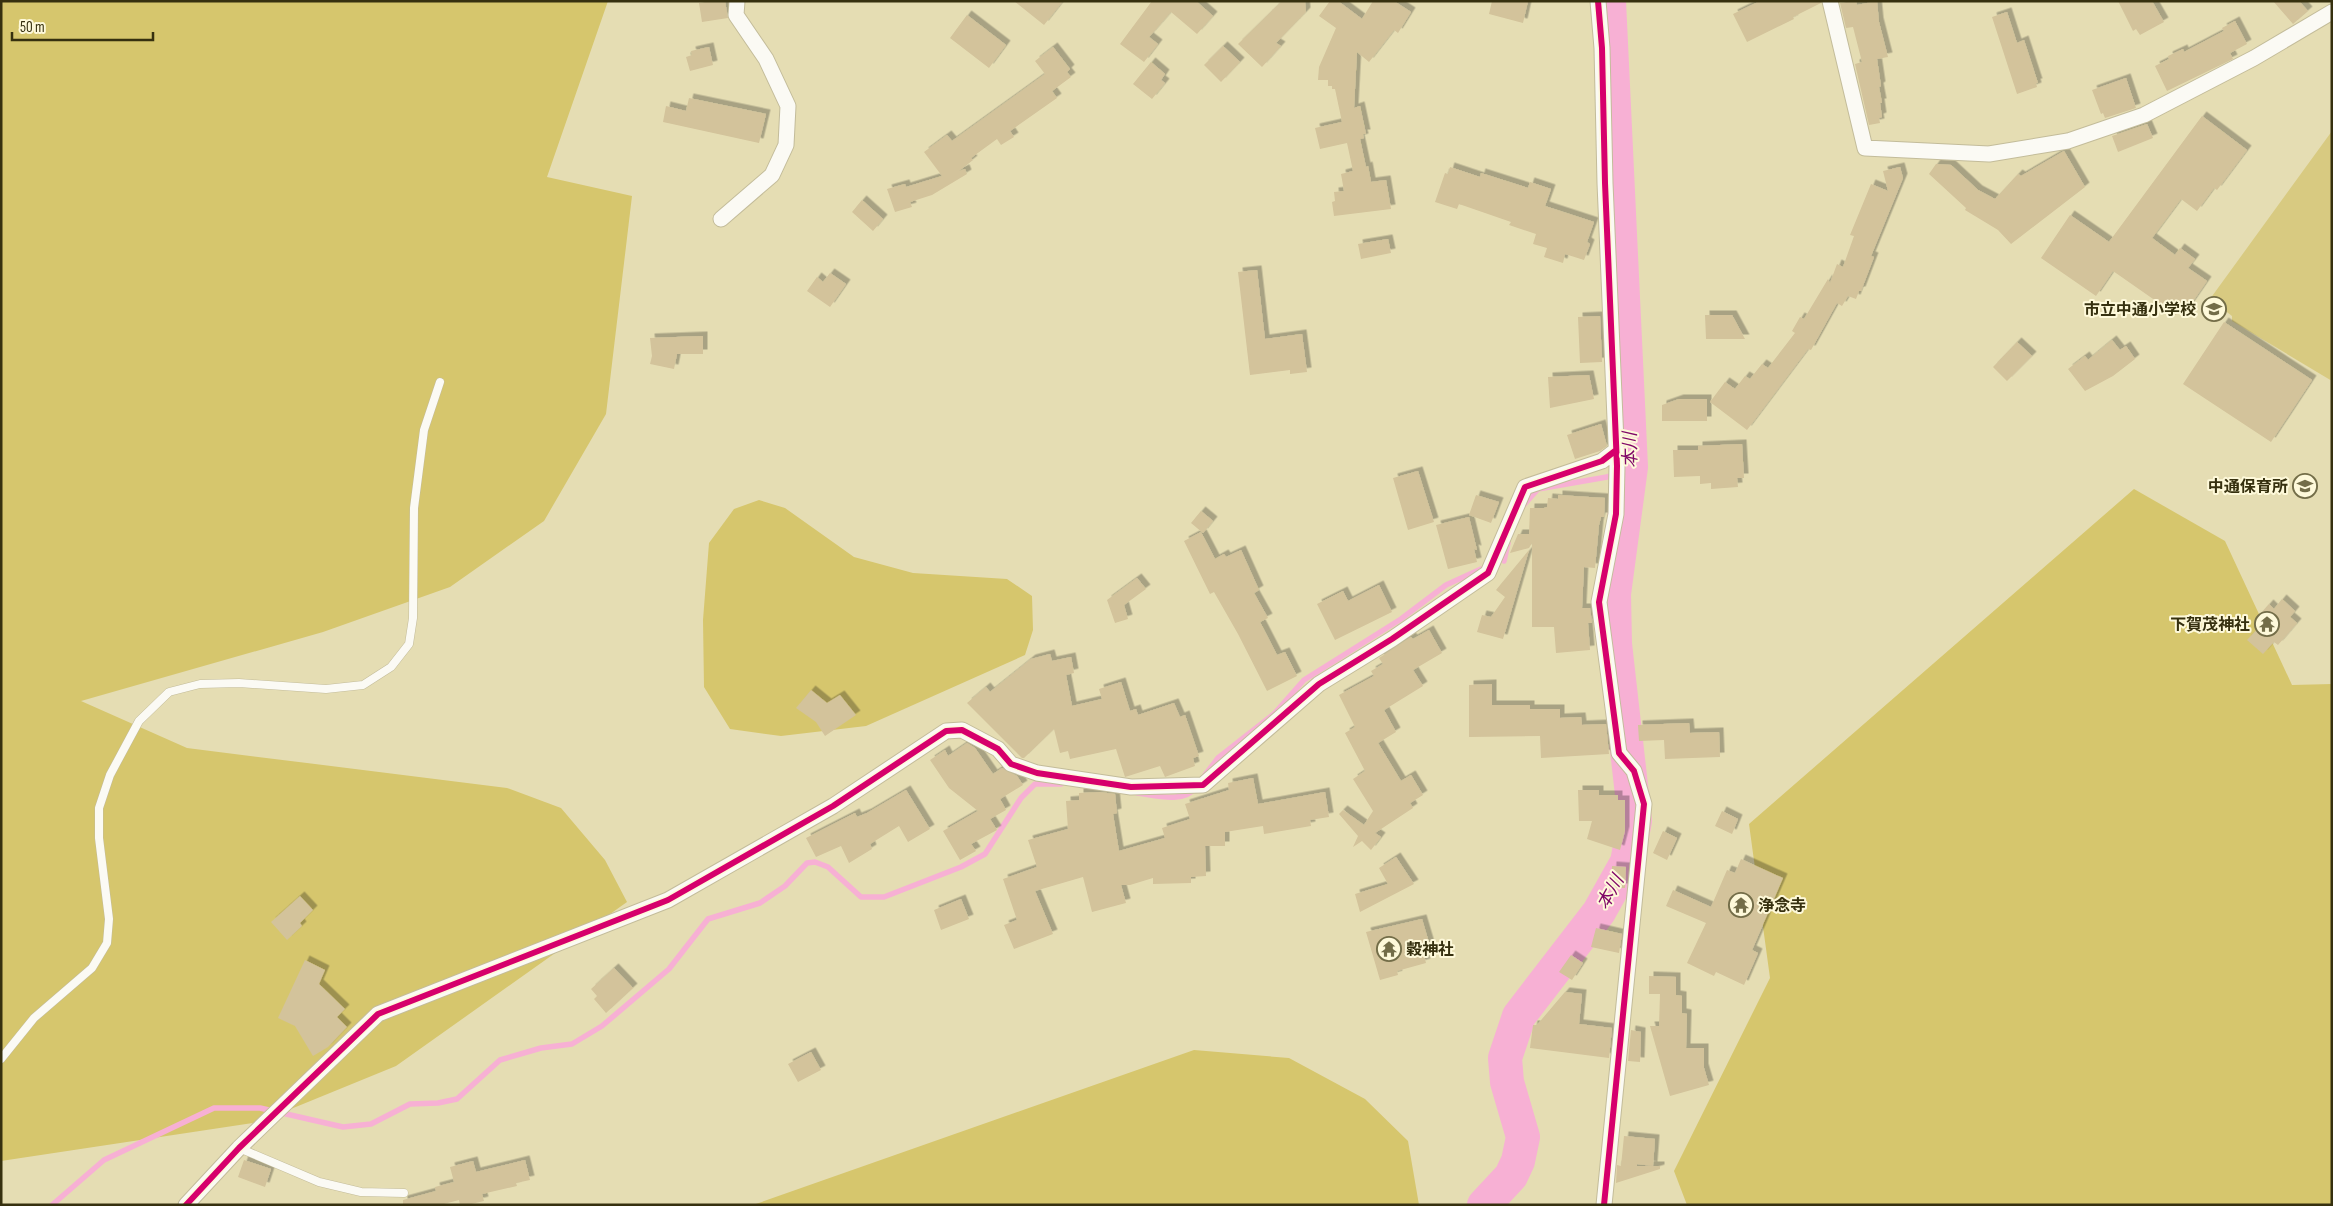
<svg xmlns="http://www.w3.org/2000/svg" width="2333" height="1206" font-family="'Sofia Sans Condensed','Noto Sans JP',sans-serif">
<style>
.green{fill:#d8ca81}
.forest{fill:#d6c66d}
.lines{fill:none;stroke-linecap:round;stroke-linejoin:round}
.stream{stroke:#f7b0d4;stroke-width:5.5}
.river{stroke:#f7b0d4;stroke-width:34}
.building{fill:#d3c39b;filter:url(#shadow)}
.lane-casing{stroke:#c3bc9a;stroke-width:9}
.street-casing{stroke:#c3bc9a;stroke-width:17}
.lane{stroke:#fbfaf4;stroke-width:8}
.street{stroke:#fbfaf4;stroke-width:15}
.cycleway-casing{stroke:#fef9da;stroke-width:9}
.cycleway{stroke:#d6006c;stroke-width:6}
.labels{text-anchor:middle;stroke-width:4;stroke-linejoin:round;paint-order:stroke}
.poi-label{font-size:16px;font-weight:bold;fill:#36300f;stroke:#fef9da;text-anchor:end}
.water-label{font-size:18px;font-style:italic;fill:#800868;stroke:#fef9da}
</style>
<defs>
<filter id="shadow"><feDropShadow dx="4.5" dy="-4.5" stdDeviation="0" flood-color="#0004"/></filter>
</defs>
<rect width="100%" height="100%" fill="#e5ddb3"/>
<path class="green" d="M2332,131V381L2232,321V316L2210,299Z"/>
<path class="forest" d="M1,1H608L547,177L632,196L606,414L544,521L450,587L323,632L81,701L187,748L507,788L561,808L605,860L627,902L396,1066L259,1122L1,1161Z
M2134,489L2225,541L2292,685L2332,684V1205H1687L1674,1171L1770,978L1749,824Z
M759,500L785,508L854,557L913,573L1007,579L1032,596L1033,630L1025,655L866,726L781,736L730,729L704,687L703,620L709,543L734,509Z
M1194,1050L1289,1058L1365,1099L1408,1141L1419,1205H753Z"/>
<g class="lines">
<path class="stream" d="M1522,507L1538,489L1607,477L1631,467
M1504,561L1508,543
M1205,775L1218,758L1274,714L1304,680L1401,619L1446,585L1481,569
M1137,793C1154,795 1183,804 1195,788
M52,1205L104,1160L214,1108H260L343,1127L371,1124L410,1104L438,1103L457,1099L500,1060L541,1048L572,1044L602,1026L669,969L708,919L760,903L785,886L807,863L815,862L828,867L861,897H884L961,867L985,854L1021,798L1035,784H1061"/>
<path class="river" d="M1484,1205L1511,1176L1518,1161L1523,1137L1507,1082L1505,1058L1519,1016L1599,912L1627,862L1635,821L1615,644L1614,594L1631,467L1609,1"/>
</g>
<path class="building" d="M713,1H725L728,18L702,22L699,3Z
M1014,1H1063L1044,25Z
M1152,1H1196L1213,16L1197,34L1171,12L1149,37L1158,44L1144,62L1120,44Z
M1282,1H1305L1306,12L1276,43L1281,46L1262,67L1238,44Z
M1330,1H1338L1362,19L1373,1H1394L1411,12L1398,33L1394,30L1369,62L1357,52L1354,108L1360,106L1366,134H1363L1364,138L1360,139L1366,167L1368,166L1371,182L1386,180L1391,209L1334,216L1332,202L1335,201L1334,192L1344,191L1341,174L1353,171L1347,143L1320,149L1315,128L1342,122L1335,89H1332V86H1328V80H1318L1319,67L1336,28L1319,16Z
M1492,1H1528L1523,23L1489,14Z
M1760,1H1821V3L1793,17L1794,19L1747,42L1733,14Z
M1856,1L1857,5L1877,1L1879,22L1888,57L1877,59L1881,86L1879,87L1882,103H1880L1882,117L1879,118L1880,123L1869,125L1855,64L1862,62L1853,27L1846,28L1840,3Z
M2118,1H2152L2164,22L2140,35L2136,29L2133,31Z
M2273,1H2299L2308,11L2293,24Z
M2007,12L2017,43L2024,40L2038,83H2036L2037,87L2017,94L1992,17Z
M967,15L1006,45L989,68L950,38Z
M2235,21L2247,44L2230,53L2233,59L2167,91L2155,66L2169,59L2168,56L2183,49L2184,52L2224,31L2222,28Z
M1223,46L1240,62L1221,82L1204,65Z
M709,47L713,65L690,71L686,57L692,55L691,51Z
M1053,47L1070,69L1067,72L1071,77L1052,91L1057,98L1010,131L1014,137L1001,145L997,139L971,158L973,160L959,171L965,169L967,174L932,195L910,202L912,207L895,212L887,189L905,184L906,187L942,176L924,152L947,135L952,141L1045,74L1035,61Z
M1151,62L1165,74L1161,80L1165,83L1152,99L1133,84Z
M2126,78L2136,108L2105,118L2103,113L2101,114L2092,90Z
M689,98L766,114L759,143L663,122L666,106L686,111Z
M2202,116L2247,150L2217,190L2214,188L2197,211L2181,199L2152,238L2175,255L2180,248L2195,259L2188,268L2207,281L2187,310L2181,306L2176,315L2113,271L2096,296L2041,258L2070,215L2109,242Z
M2147,124L2153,138L2118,152L2112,136Z
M2064,151L2085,187L2011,244L1998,230L1965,210L1966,208L1929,174L1936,164L1951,165L1978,190L1995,199L2018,174L2021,176Z
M1450,167L1480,177L1481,173L1528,188L1530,182L1551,189L1545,206L1594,222L1587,242L1590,244L1584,260L1565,254L1563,263L1544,257L1547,248L1533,244L1536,234L1509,225L1511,222L1459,204L1457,209L1435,202L1445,173L1448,174Z
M1900,167L1903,178L1871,256L1874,257L1861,291H1859L1856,299L1848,296L1842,306L1837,303L1811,350L1808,349L1747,430L1710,402L1725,382L1735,389L1745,376L1750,379L1762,364L1768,368L1795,333L1792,331L1800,317L1804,319L1828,279L1830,283L1837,264L1843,267L1854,236L1850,235L1871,184L1888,191L1883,171Z
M862,200L883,219L873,231L852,212Z
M1388,239L1391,253L1361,259L1358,244Z
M1257,270L1265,339L1302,334L1307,372L1290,374V370L1250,375L1238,272Z
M830,273L846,284L830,307L807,291L817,277L823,282Z
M1705,315H1732L1745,339H1706Z
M1600,316L1602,362L1580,363L1578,317Z
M2224,322L2312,380L2271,442L2183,384Z
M703,336V354H677L674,369L650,364L652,356L650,338Z
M2112,340L2120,350L2126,346L2135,359L2113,376L2085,391L2068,369L2085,356L2088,360Z
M2017,342L2032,356L2007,381L1993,367Z
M1589,375L1594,399L1550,408L1548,377Z
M1679,399H1707V421H1662V405Z
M1601,424L1607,446L1600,451L1575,459L1567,435Z
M1742,444L1744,478H1737L1738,487L1711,489V483L1700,484V476L1674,477L1673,450H1698V446Z
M1418,471L1434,522L1408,530L1393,478Z
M1476,495L1499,502L1491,523L1469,515Z
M1558,495L1605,498L1604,517H1601L1599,525L1595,568L1584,567L1582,608H1590L1592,623H1588L1590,650L1556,653L1554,627H1532V543L1529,548L1510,553L1518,534H1529L1530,508H1544L1547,507L1548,498L1558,499Z
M1201,511L1213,521L1203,533L1191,523Z
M1469,517L1477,550L1474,549L1477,562L1448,569L1436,525Z
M1201,532L1215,559L1224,554L1226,557L1241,550L1259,590L1254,593L1268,618L1260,622L1277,655L1285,652L1297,676L1267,691L1238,634L1214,592L1210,594L1184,541Z
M1529,550L1503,639L1477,632L1482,615L1491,617L1505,597L1496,590Z
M1137,578L1146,589L1124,605L1128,619L1115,623L1107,600Z
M1379,585L1392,612L1335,640L1317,604L1343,591L1348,601Z
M2282,599L2295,611L2290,617L2297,623L2278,645L2274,642L2263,654L2247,640L2261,625L2255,620L2269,604L2274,609Z
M1429,630L1442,653L1413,670L1423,686L1384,710L1396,732L1378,743L1401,781L1411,775L1423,795L1410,803L1413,808L1375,833L1381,837L1371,850L1362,841L1353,847L1358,836L1339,814L1343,810L1364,825L1373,811L1353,779L1365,771L1345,733L1355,727L1339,695L1374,676L1371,671L1383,664L1379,658L1411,637L1413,639Z
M1050,654L1052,661L1071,657L1074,673L1066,675L1072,706L1102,699L1099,689L1121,682L1130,711L1136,709L1138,715L1174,703L1180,717L1185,715L1199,756L1193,758L1195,766L1165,777L1160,766L1125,777L1116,749L1070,759L1068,751L1060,753L1054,729L1024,758H1022L967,703L986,687L990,692L1031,659Z
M1492,684V705H1530V709H1560V718L1581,717L1582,725L1606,724L1609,754L1541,758L1540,736L1469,737V685Z
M811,690L827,703L840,695L856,715L825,736L816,722L796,708Z
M1689,723L1690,733L1719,732L1720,757L1665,759L1664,740L1639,741L1638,725Z
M967,743L975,748L993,774L1002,768L1017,776L1023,785L1000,799L1006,810L990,819L997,830L971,844L976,851L960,860L943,831L978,811L949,788L930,760L945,750L948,756Z
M1253,778L1258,804L1325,792L1329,817L1310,820L1311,826L1264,834L1263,826L1225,832V846H1205L1206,876L1191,877V883L1153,884V878L1130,885H1121L1126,903L1092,912L1083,877L1035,891L1053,934L1014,949L1004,925L1017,920L1003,879L1037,867L1028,840L1068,829L1066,801L1079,800V793L1100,792L1115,794L1117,813L1113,814L1119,851L1165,838L1162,828L1190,819L1185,804L1229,790L1228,783Z
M906,790L930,829L908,842L899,826L870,844L872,849L849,863L841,846L816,857L806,838L855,813L857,817L867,813Z
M1578,790H1599V795H1618V800H1625V831L1620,850L1587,839L1592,821H1579Z
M1722,811L1738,819L1732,834L1715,826Z
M1663,831L1677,838L1667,860L1653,853Z
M1396,857L1414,884L1360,912L1355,894L1388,884L1379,868Z
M1741,859L1783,878L1752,950L1758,953L1744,985L1716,972L1714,976L1687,963L1706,923L1666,906L1673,890L1711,907L1727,870L1735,873Z
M1612,866L1626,867L1625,888H1611Z
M300,896L313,910L300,923L302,926L287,940L271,922Z
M961,899L969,919L941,930L934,910Z
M1422,919L1430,946L1422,948L1426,963L1397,971L1398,975L1380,980L1366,932Z
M1596,928L1622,934L1619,953L1591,947Z
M1571,955L1583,963L1572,980L1559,972Z
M305,960L325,970L319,984L345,1009L337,1017L347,1027L328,1047L313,1056L295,1026L278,1018Z
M614,968L633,988L606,1013L594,999L597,996L591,989Z
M1649,976L1676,977V995L1682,996V1013L1687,1014L1686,1048H1704V1068L1709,1085L1670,1096L1650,1026H1659L1660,994H1649Z
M1565,992L1582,994L1579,1024L1612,1028L1609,1058L1530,1048L1533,1025H1537Z
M1631,1030L1641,1032L1640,1062L1628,1061Z
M811,1052L821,1070L798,1082L788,1064Z
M1624,1136L1655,1139L1653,1166L1637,1164V1166H1660V1169L1616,1183L1617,1165L1621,1166Z
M244,1160L271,1169L265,1187L238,1177Z
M525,1160L530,1180L516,1183L517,1186L482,1194L484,1201L467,1205H460L459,1200L440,1205H403V1200L436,1191L435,1187L454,1182L450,1167L473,1161L476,1172Z"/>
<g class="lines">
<defs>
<path id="lane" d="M1,1059L34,1018L92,968L107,943L109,919L99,838V808L110,775L139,721L169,692L200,684L239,683L326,689L363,685L391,667L409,644L413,618L414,508L424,430L440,382
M239,1148L319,1182L361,1192L404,1193"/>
<path id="street" d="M1598,1L1602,48L1605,183L1617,466L1616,514L1599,602L1619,753L1634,771L1644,804L1604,1205
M1830,1L1865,148L1989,154L2068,141L2144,115L2254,58L2332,12
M721,219L772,175L786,145L788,106L766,59L736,15L737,1
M186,1205L239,1148L378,1014L668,900L833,806L946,731L962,730L998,749L1011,764L1037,773L1131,787L1203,785L1319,684L1392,639L1488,573L1525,487L1602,461L1615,451"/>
</defs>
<use href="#lane" class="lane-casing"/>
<use href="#street" class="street-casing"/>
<use href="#lane" class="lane"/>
<use href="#street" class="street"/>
<defs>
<path id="cycleway" d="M1598,1L1602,48L1605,183L1617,466L1616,514L1599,602L1619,753L1634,771L1644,804L1604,1205
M186,1205L239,1148L378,1014L668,900L833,806L946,731L962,730L998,749L1011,764L1037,773L1131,787L1203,785L1319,684L1392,639L1488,573L1525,487L1602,461L1615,451"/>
</defs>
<use href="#cycleway" class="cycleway-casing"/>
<use href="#cycleway" class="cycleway"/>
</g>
<defs>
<symbol id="school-ring" viewBox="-11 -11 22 22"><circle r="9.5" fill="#fef9da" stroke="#736d48" stroke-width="1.5"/><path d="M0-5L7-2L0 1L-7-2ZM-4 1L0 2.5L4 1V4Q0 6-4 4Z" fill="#736d48"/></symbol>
<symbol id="temple-ring" viewBox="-11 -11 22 22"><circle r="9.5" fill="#fef9da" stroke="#736d48" stroke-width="1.5"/><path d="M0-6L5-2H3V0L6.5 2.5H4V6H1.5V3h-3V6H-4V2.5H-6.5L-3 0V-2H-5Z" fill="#736d48"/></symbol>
</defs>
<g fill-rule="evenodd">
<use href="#school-ring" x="2200" y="295" width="28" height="28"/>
<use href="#school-ring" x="2291" y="472" width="28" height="28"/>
<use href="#temple-ring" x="2253" y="610" width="28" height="28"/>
<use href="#temple-ring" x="1727" y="891" width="28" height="28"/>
<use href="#temple-ring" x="1375" y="935" width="28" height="28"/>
</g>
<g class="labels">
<g class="poi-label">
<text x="2196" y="315">市立中通小学校</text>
<text x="2288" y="492">中通保育所</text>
<text x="2250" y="630">下賀茂神社</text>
<text x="1758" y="911" text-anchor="start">浄念寺</text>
<text x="1406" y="955" text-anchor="start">穀神社</text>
</g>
<g class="water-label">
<text transform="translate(1630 450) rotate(-91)" y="6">本川</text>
<text transform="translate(1610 892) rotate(-61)" y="6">本川</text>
</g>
</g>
<rect width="2333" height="1206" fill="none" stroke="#36300f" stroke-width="5"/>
<path d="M12 32v8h141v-8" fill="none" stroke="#36300f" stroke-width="2.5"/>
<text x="20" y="32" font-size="15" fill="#36300f" stroke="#fef9da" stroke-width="4" paint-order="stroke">50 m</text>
</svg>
